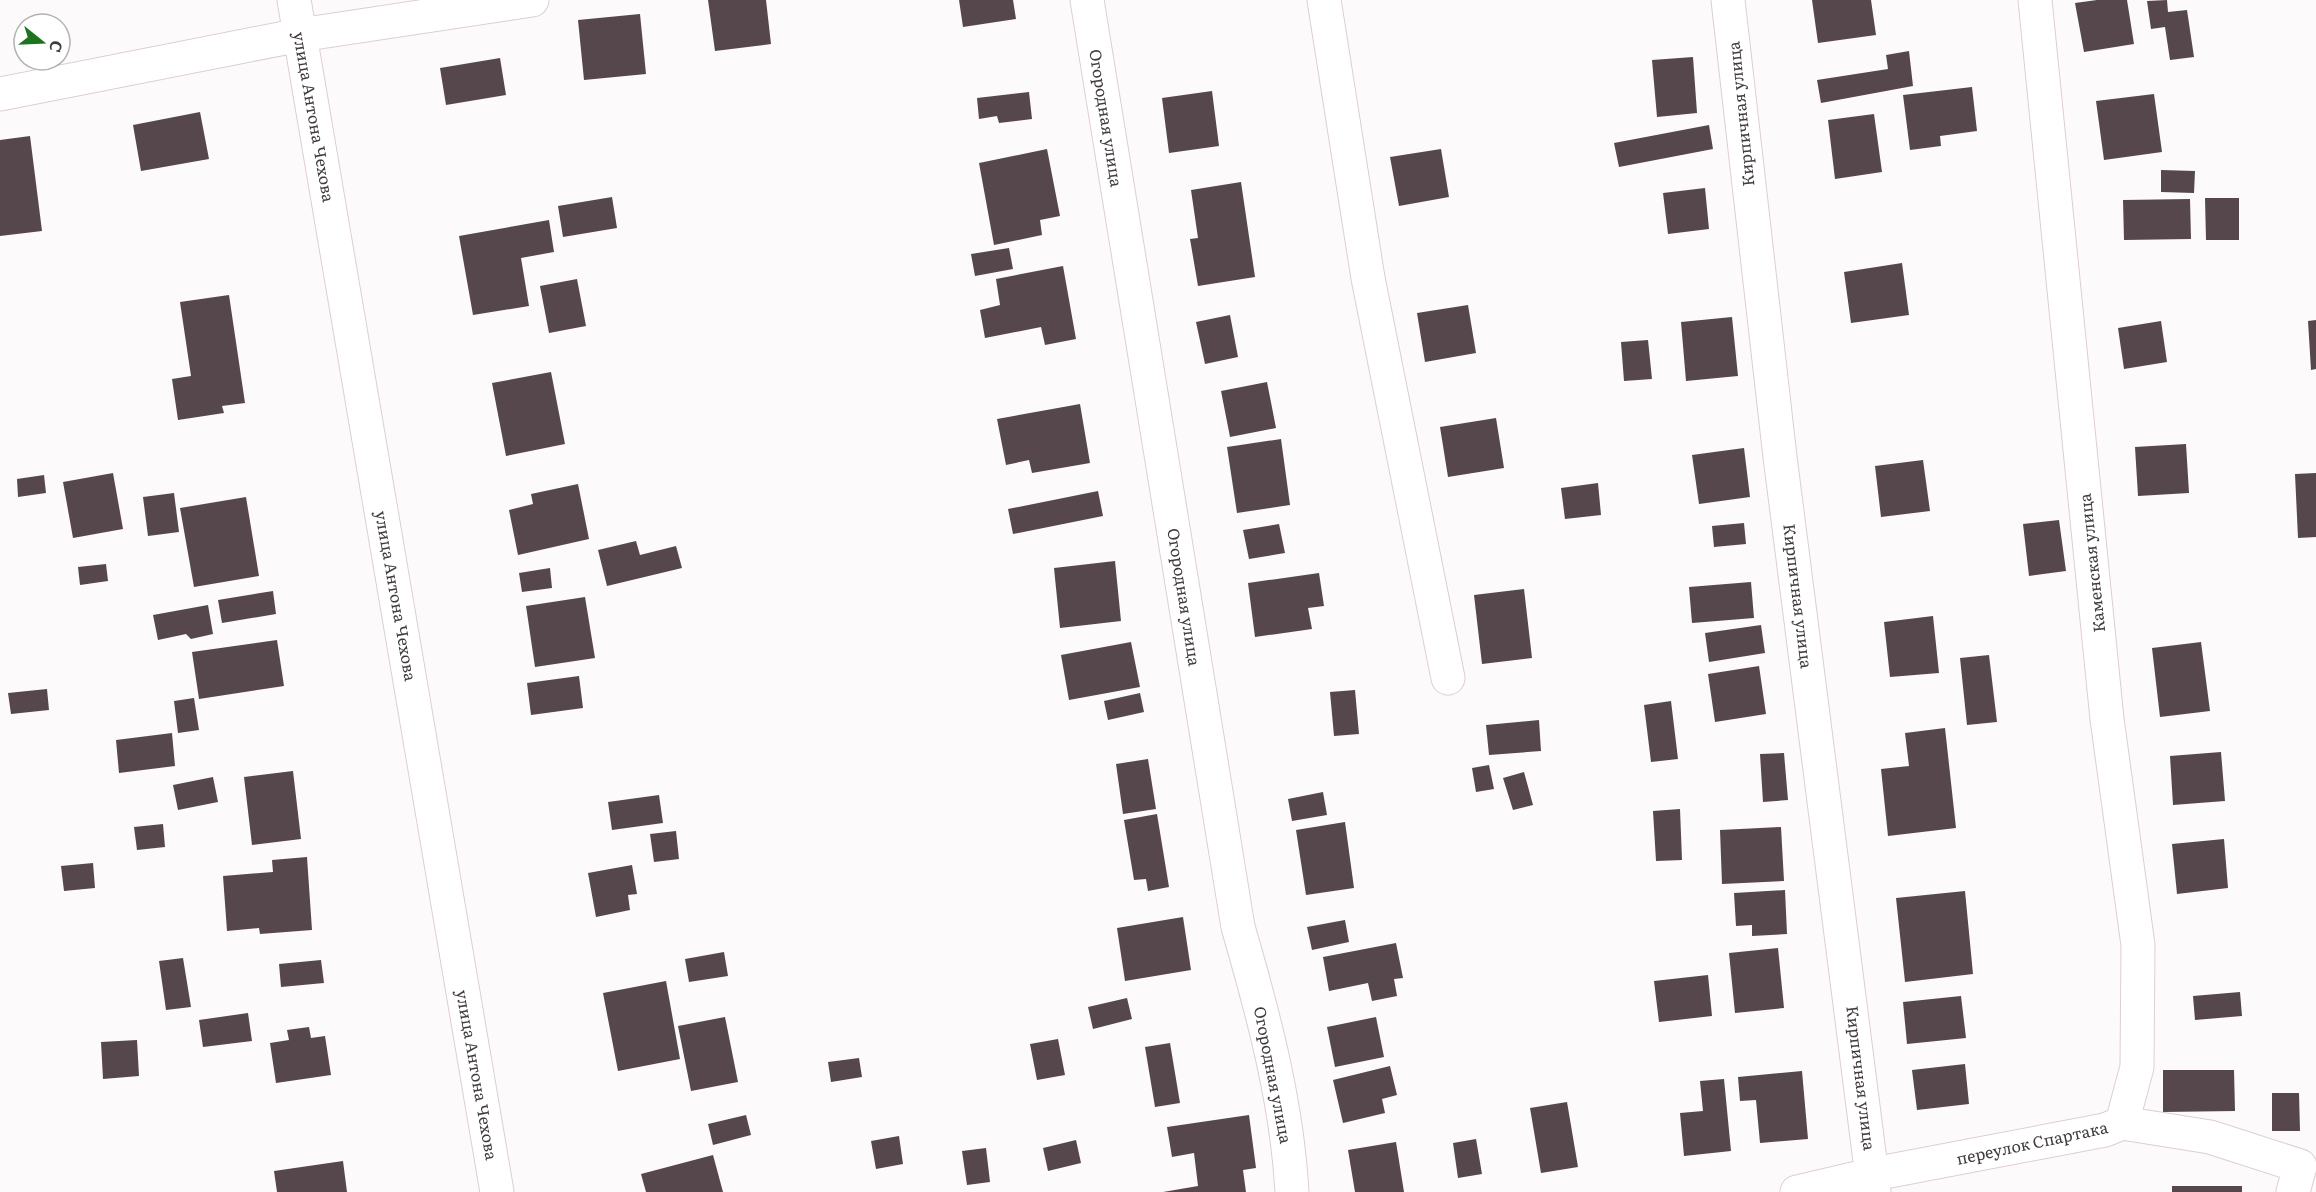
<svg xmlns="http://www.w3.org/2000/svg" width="2316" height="1192" font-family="Literata,serif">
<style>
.building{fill:#55474c}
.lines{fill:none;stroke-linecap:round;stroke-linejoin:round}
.minor-casing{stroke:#deced4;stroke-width:35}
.tertiary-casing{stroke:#deced4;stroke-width:35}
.minor{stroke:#fff;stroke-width:33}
.tertiary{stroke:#fff;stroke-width:33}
.labels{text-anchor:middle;stroke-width:6;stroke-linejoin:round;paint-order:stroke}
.street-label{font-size:16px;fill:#413b3d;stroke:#fff}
</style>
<rect width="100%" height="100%" fill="#fdfafb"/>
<path class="building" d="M708,0H766L771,44L715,51Z
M959,0H1013L1016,19L963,27Z
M1812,0H1871L1876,35L1818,43Z
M2097,0H2127L2134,44L2084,52L2075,3Z
M2167,0L2168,12L2187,10L2194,57L2170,60L2165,27L2151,29L2147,1Z
M640,14L646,74L584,80L578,20Z
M1909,51L1913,86L1821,103L1817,80L1888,69L1886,55Z
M1693,57L1697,113L1657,117L1652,60Z
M500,58L506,95L446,105L440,68Z
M1972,87L1977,131L1940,136L1941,146L1910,150L1903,95Z
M1212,91L1219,146L1169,153L1162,98Z
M1029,92L1032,119L999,123L997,116L979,119L977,98Z
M2154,94L2162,152L2104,160L2096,101Z
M200,112L209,159L141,171L133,125Z
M1874,114L1882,172L1835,179L1828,120Z
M1709,125L1713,149L1619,167L1614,143Z
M30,136L42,231L0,236V140Z
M1047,149L1060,216L1040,220L1042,235L994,245L979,163Z
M1441,149L1449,197L1399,206L1390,157Z
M2161,170L2195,171L2194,193L2161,192Z
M1241,182L1255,277L1198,286L1190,239L1198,238L1191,190Z
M1705,188L1709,229L1668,234L1663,193Z
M612,197L617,228L563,237L558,206Z
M2205,198H2239V240H2206Z
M2190,199L2191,239L2124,240L2123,200Z
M549,220L554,252L521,258L529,306L473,315L459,236Z
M1009,248L1013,269L975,276L971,254Z
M1902,263L1909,315L1851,323L1844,272Z
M1063,266L1076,339L1045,345L1041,327L985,338L980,310L1000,305L996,279Z
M577,279L586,326L549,333L540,286Z
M229,295L245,403L222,406L224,413L178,420L172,379L191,376L180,302Z
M1468,305L1476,353L1425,362L1417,313Z
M1230,315L1238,357L1205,364L1196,322Z
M1732,317L1738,376L1686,381L1681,322Z
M2316,320V369L2311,370L2308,321Z
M2161,321L2167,362L2124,369L2118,328Z
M1648,340L1652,379L1624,381L1621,342Z
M551,372L565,444L506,456L492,383Z
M1267,382L1276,428L1230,437L1221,391Z
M1080,404L1090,463L1032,473L1029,460L1006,465L997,419Z
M1496,418L1504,468L1448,477L1440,427Z
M1281,439L1290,505L1237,513L1227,447Z
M2186,444L2189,493L2138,496L2135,447Z
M1744,448L1750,497L1699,504L1692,455Z
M1923,460L1930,511L1881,517L1875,466Z
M113,473L123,529L73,538L63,482Z
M2316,473V537L2298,538L2295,474Z
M44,475L46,493L18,497L17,479Z
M1598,483L1601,515L1565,519L1561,488Z
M578,484L589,539L518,555L509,510L533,504L531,494Z
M1098,491L1103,516L1013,534L1008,509Z
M174,493L179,532L148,536L143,497Z
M246,497L259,576L194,587L180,508Z
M2059,520L2066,571L2029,576L2023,524Z
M1744,523L1746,544L1714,547L1712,526Z
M1279,524L1285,553L1249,559L1243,530Z
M636,541L640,555L676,546L682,568L607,586L598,550Z
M1115,561L1121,621L1060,628L1054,568Z
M106,564L108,581L80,585L78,567Z
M550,568L552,588L522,592L519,573Z
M1319,573L1324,606L1308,608L1312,629L1255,637L1248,583Z
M1751,582L1754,618L1692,623L1689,587Z
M1524,589L1532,658L1482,664L1474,595Z
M273,591L276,614L222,623L218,600Z
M585,597L595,658L535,667L526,606Z
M208,605L213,634L191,639L186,634L158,640L153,615Z
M1933,616L1939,673L1890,677L1884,622Z
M1761,625L1765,653L1709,662L1705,633Z
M277,640L284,686L199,699L192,652Z
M1131,642L1140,687L1069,700L1061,655Z
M2201,642L2210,711L2160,717L2152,648Z
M1989,655L1997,722L1967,725L1960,658Z
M1759,666L1766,714L1715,722L1708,674Z
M579,676L583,708L531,715L527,683Z
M47,689L49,710L11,714L8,693Z
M1355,690L1359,734L1334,736L1330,692Z
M1140,693L1144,712L1108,720L1104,701Z
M194,698L199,730L178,733L174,701Z
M1671,701L1678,759L1651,762L1644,705Z
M1539,720L1541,751L1489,755L1486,725Z
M1945,728L1956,828L1888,836L1881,769L1909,766L1905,733Z
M172,733L175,766L119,773L116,740Z
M2221,752L2225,801L2173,805L2170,756Z
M1784,753L1788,800L1763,802L1760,754Z
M1148,759L1156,809L1123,814L1116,764Z
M1489,765L1494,789L1476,792L1472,768Z
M293,771L301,839L252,845L244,777Z
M1524,772L1533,805L1513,810L1503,778Z
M213,777L218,802L178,810L173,785Z
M1323,792L1327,815L1292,821L1288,799Z
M659,795L663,823L612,830L608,802Z
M1680,809L1682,860L1656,861L1653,811Z
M1157,814L1169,887L1148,891L1146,879L1134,880L1124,820Z
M1345,822L1354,888L1306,895L1296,830Z
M163,824L165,847L137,850L134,827Z
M1781,827L1784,881L1722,884L1720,830Z
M676,831L679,859L654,862L650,834Z
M2224,839L2228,888L2177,894L2172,844Z
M307,857L312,930L260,934L259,928L227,931L223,876L273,872L272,860Z
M93,863L95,888L64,891L61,866Z
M632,865L637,894L628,895L630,910L596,917L588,873Z
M1785,890L1787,934L1752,936V925L1736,926L1734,893Z
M1965,891L1973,974L1905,982L1896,898Z
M1183,917L1191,970L1125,981L1117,928Z
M1345,920L1349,942L1312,950L1307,927Z
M1396,943L1403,978L1394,979L1397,996L1372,1001L1368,983L1329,991L1323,957Z
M1778,948L1784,1008L1735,1013L1729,953Z
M724,952L728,976L689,982L685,959Z
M183,958L191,1007L166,1010L159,961Z
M321,960L324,983L281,987L279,964Z
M1708,975L1712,1016L1659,1022L1654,981Z
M666,981L680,1059L618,1071L603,993Z
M2240,992L2242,1016L2195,1020L2193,996Z
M1961,996L1966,1038L1907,1044L1903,1002Z
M1127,998L1132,1019L1093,1029L1088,1007Z
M248,1013L252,1041L203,1047L199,1020Z
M725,1017L738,1082L691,1091L678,1026Z
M1376,1017L1384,1057L1335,1067L1327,1027Z
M309,1027L311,1038L325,1036L331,1075L276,1083L270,1043L289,1040L287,1030Z
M1058,1039L1065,1075L1037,1080L1030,1044Z
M137,1040L139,1076L103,1079L101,1042Z
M1170,1043L1180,1103L1155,1107L1145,1047Z
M859,1058L862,1077L831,1082L828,1062Z
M1965,1064L1969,1104L1917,1110L1912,1070Z
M1390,1066L1397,1095L1382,1099L1385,1113L1343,1123L1333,1080Z
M2163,1070H2234L2235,1111L2163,1112Z
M1802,1071L1808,1139L1760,1143L1756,1100L1740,1101L1738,1077Z
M1724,1079L1731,1151L1684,1156L1680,1113L1703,1111L1700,1081Z
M2272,1093H2299L2300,1131H2272Z
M1567,1102L1578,1167L1541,1173L1530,1108Z
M746,1115L751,1135L713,1145L708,1124Z
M1249,1115L1256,1168L1243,1170L1246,1192H1163L1198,1186L1194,1153L1172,1157L1167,1127Z
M899,1136L903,1164L876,1169L871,1141Z
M1476,1139L1482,1174L1458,1178L1453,1143Z
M1076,1140L1081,1163L1048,1171L1043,1148Z
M1396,1142L1404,1192H1355L1348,1150Z
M986,1148L990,1182L967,1185L962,1151Z
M713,1155L723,1192H646L641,1174Z
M343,1161L347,1192H277L274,1171Z
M2172,1186H2242V1192H2172Z"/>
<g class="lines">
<defs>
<path id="minor" d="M1087,0L1238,927C1263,1013 1287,1102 1292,1192
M1324,0L1368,278L1448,678
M1728,0L1780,457L1874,1192
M2035,0L2107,719L2138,945L2137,1067L2122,1123
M0,94L300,35L532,0
M1797,1192L1874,1174L2105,1130L2122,1123L2210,1137L2300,1166
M2293,1192L2300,1166"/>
<path id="tertiary" d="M294,0L497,1192"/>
</defs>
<use href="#minor" class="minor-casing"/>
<use href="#tertiary" class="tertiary-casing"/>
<use href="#minor" class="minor"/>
<use href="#tertiary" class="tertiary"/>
</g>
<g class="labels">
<g class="street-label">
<text transform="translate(1741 114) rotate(-96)" y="6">Кирпичная улица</text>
<text transform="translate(314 117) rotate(80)" y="6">улица Антона Чехова</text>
<text transform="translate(1106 118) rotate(81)" y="6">Огородная улица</text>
<text transform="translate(2092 563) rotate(-96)" y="6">Каменская улица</text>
<text transform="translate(396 596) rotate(80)" y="6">улица Антона Чехова</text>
<text transform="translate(1798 596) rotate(83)" y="6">Кирпичная улица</text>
<text transform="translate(1184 597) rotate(81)" y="6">Огородная улица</text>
<text transform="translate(477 1075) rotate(80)" y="6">улица Антона Чехова</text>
<text transform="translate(1273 1075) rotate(79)" y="6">Огородная улица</text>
<text transform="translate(1861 1078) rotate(83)" y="6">Кирпичная улица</text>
<text transform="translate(2032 1143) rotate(-12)" y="6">переулок Спартака</text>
</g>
</g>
<g transform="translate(42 42) rotate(108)"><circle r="28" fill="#ffffff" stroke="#b3b1b1" stroke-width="1.5"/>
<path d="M0-4.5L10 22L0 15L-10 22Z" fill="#1d741f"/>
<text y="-9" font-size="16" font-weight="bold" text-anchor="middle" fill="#413b3d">С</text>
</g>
</svg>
